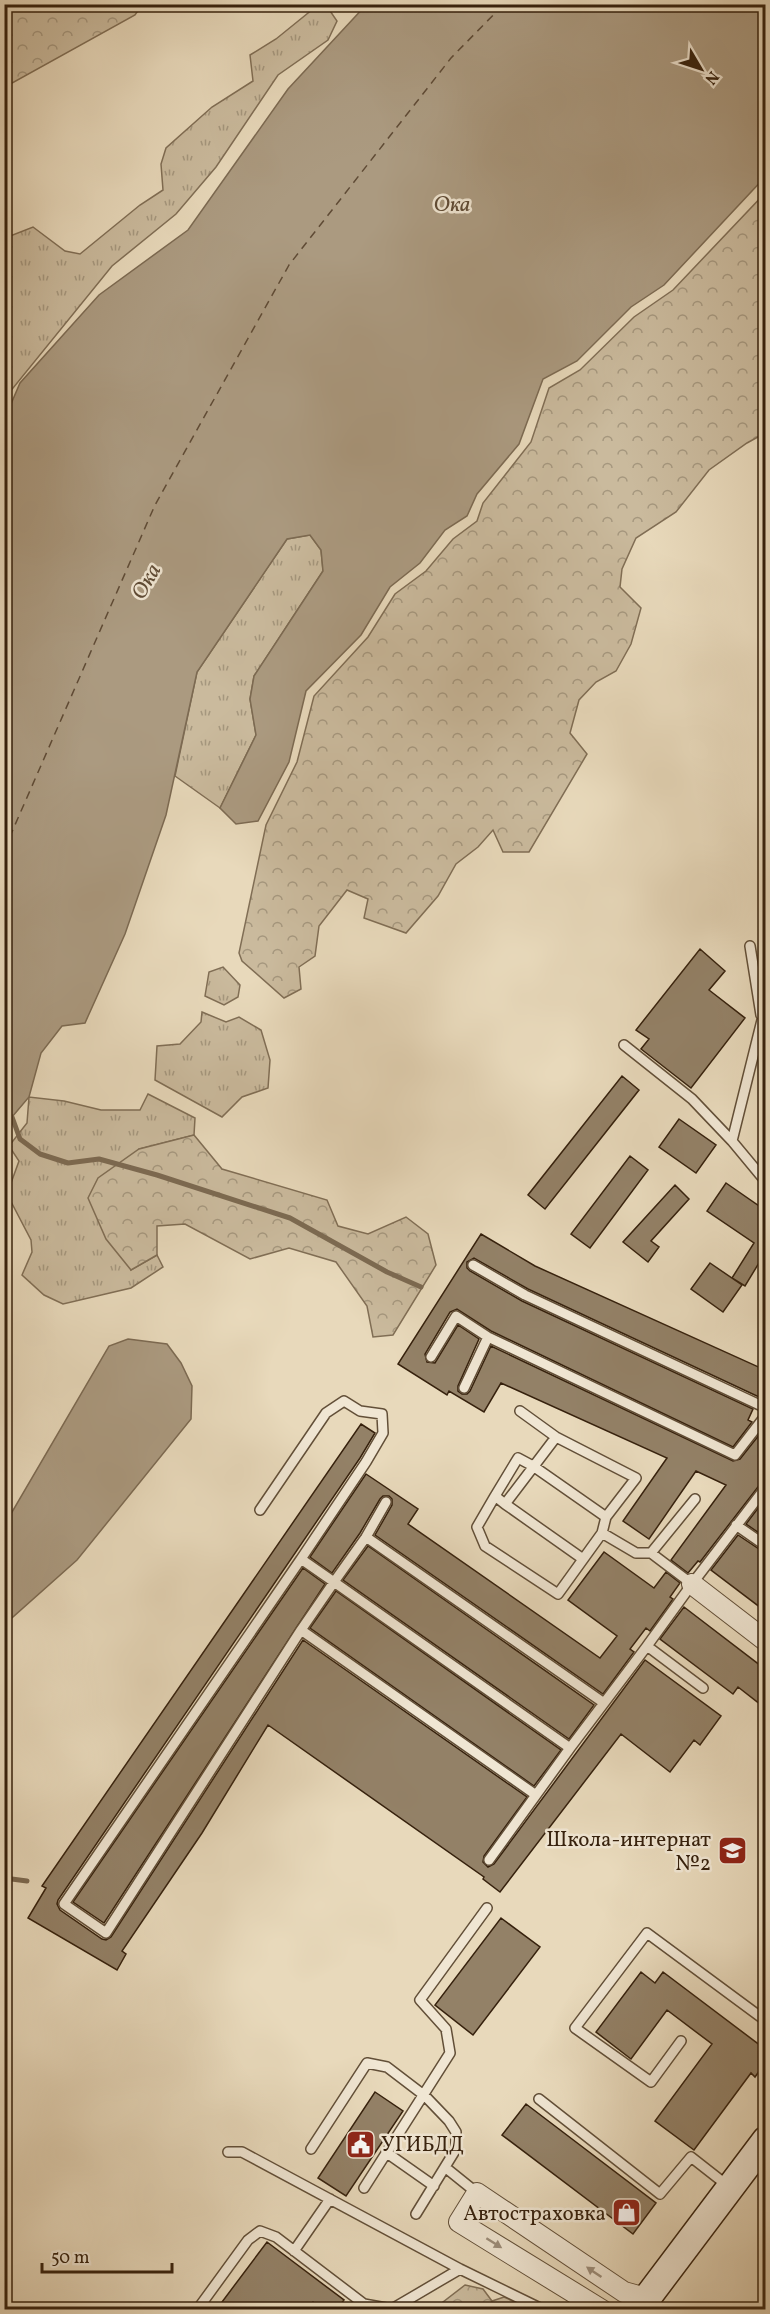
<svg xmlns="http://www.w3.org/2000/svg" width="770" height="2314" font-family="Vollkorn,serif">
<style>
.grass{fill:url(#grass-tufts);stroke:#806e55;stroke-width:1.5}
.forest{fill:url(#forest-crowns);stroke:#806e55;stroke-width:1.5}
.water{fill:#ab9a80;stroke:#7c6a52;stroke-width:1.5}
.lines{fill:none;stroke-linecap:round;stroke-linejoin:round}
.stream{stroke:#7c6a52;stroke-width:5}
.ferry{stroke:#5f4b35;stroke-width:1.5;stroke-dasharray:8 6;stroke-linecap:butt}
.building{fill:#938167;stroke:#36210d;stroke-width:1.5}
.service-casing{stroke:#624f38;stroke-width:12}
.minor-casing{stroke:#624f38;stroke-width:22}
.secondary-casing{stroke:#36210d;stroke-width:30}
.service{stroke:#f0e6d3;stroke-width:9}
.minor{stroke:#f0e6d3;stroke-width:20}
.secondary{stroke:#f0e6d3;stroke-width:27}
.oneway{fill:#9c8d7a}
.labels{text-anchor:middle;stroke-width:5;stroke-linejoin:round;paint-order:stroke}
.poi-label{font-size:21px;fill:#36210d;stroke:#f0e6d3;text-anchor:end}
.water-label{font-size:22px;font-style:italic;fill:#5f4b35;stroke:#f0e6d3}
</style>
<defs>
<pattern id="grass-tufts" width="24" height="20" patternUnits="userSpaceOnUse" patternTransform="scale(1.5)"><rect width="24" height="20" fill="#caba9d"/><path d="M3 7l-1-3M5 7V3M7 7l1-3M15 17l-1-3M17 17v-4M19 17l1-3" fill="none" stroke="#a5977e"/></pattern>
<pattern id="forest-crowns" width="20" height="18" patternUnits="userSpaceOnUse" patternTransform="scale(1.5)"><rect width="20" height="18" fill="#caba9d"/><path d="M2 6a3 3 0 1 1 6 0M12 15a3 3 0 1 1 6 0" fill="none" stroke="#a5977e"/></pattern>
</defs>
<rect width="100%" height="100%" fill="#e8d9bb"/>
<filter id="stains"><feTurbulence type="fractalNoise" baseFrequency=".00333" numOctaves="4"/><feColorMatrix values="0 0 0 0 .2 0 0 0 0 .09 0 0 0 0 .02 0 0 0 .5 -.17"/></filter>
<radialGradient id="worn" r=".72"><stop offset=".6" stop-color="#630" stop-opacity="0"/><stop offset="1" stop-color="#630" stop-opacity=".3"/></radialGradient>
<path class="grass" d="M318,5H326L337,21L328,40L278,75L216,167L176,214L112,266L5,398V238L33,227L65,251L80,254L140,205L163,190L161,164L166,148L212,107L253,81L250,55L276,39Z
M310,535L321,550L323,571L254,676L250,699L256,735L220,808L175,776L197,672L287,539Z
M223,967L240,985L238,997L224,1005L205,996L209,972Z
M202,1012L226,1022L239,1017L261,1030L270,1060L268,1088L242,1097L222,1117L155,1080L157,1046L180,1044L201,1022Z
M148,1094L195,1118L194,1135L139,1149L131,1270L157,1255L163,1267L131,1288L63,1304L44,1295L22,1275L32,1252L31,1240L7,1194L19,1161L9,1146L27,1123L29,1097L64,1101L101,1110H140Z"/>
<path class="forest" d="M5,4H142V5L135,15L5,87Z
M765,193V433L747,443L709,470L676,512L636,538L622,569L620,587L641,608L631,644L616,671L596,682L579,700L570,733L587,754L529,852H503L493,830L478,847L456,864L438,896L406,933L364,918L368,899L347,890L319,926L315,956L299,967L301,989L284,998L242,961L239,953L266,825L297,762L314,696L368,637L395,594L426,571L453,539L477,521L483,503L531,442L549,388L580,370L634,317L673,290Z
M194,1135L222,1169L327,1200L338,1226L368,1234L406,1217L428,1234L436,1265L393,1335L373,1337L367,1306L336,1262L289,1248L250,1259L185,1224L157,1226V1255L131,1270L106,1239L88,1198L98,1178L139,1149Z
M465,2285L483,2289L492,2301L504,2297L530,2309H434Z"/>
<path class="water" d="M366,5H765V177L664,285L631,307L577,361L543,379L519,444L477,494L467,516L445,530L420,563L390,587L361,635L306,691L289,762L258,821L236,824L220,808L256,735L250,699L254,676L323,571L321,550L310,535L287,539L197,672L166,815L125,934L85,1023L62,1026L41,1053L29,1097L12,1117L4,1112L5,418L20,383L99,295L188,230L288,89Z
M128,1339L167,1344L181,1363L192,1386L191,1419L77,1560L5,1624V1524L109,1346Z"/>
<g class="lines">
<path class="stream" d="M12,1117L20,1139L40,1154L68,1163L99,1159L157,1175L290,1218L387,1272L421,1287
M4,1878L27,1881"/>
<path class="ferry" d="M4,850L155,505L289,265L451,58L504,4"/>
</g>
<path class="building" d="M700,949L725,971L709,990L745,1018L691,1088L641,1049L649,1039L636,1030Z
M622,1076L639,1090L545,1209L528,1195Z
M679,1119L716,1145L696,1173L659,1147Z
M630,1156L648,1170L590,1248L571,1234Z
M726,1183L765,1210V1253L745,1286L732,1278L754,1243L707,1211Z
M675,1185L689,1199L651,1241L659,1247L648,1262L623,1242Z
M481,1234L535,1266L765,1370V1392L762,1390L759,1397L528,1289L474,1258L467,1262V1268L470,1271L522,1301L753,1409L748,1420L752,1422L733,1447L491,1331L457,1309L450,1312L425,1354L427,1362L435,1363L458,1325L479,1339L458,1386V1391L462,1394H467L470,1391L491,1346L733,1461L740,1459L763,1430L765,1433V1480L761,1483L700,1562L698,1561L688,1573L671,1560L726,1485L696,1471L649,1539L623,1521L667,1458L501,1383L484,1412L449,1391L447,1395L398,1364Z
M710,1263L742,1285L723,1312L691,1289Z
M361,1424L375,1433L360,1458L58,1900L57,1904L60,1910L102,1939L106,1940L111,1937L303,1640L527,1797L484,1856L483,1862L488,1867L494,1864L645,1660L721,1716L700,1745L694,1740L670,1772L621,1734L500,1892L483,1879L484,1877L268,1725L202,1833L122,1951L126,1954L117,1970L28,1918L46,1888L42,1886Z
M366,1474L418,1509L408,1524L600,1658L617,1636L568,1600L604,1552L654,1588L666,1572L680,1583L670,1597L673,1599L650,1631L646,1628L630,1649L634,1652L603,1694L375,1535L392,1505V1499L389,1496H383L380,1499L360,1533L332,1573L310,1557Z
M765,1499V1537L746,1524Z
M738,1535L765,1553V1611L711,1570Z
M368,1546L594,1705L569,1739L343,1580Z
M303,1568L325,1584L104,1923L73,1902Z
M336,1591L561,1750L534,1786L310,1628Z
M684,1607L765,1669V1708L738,1687L733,1694L660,1639Z
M501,1918L540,1947L473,2035L435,2005Z
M641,1972L655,1983L663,1972L765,2049V2063L755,2077L751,2073L694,2150L655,2121L712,2044L667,2010L631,2059L596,2032Z
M375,2092L403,2111L346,2196L318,2178Z
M526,2104L656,2203L633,2234L502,2135Z
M267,2242L344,2300L336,2310H323L313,2302L308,2310H216Z"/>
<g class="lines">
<defs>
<path id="service" d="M750,946L761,1015
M766,1004L732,1141L766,1182
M624,1045L692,1099L732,1141
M473,1265L525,1295L766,1408
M488,1337L735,1455L766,1415
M431,1357L456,1316L488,1337L464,1388
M520,1411L556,1437L636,1478L606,1517L602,1533L636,1553H651
M556,1437L505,1504L495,1496L518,1458L533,1466L606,1517
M495,1496L477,1527L485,1546L558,1594L602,1533
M695,1499L651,1553L692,1584L766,1487
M386,1502L366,1537L604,1703L647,1646
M505,1504L583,1559
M260,1510L326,1413L344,1401L360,1411L382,1414L383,1433L366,1462L301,1559L334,1582L366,1537
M736,1525L766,1546
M301,1559L64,1904L106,1933L301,1630L334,1582L570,1748L604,1703
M692,1584L647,1646L703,1688
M301,1630L536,1795L570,1748
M489,1860L536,1795
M681,2041L651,2082L575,2028L647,1933L766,2021
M539,2099L660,2194L691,2157L728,2186
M311,2149L367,2063L387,2067L425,2096L449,2121L456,2132V2149L416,2214
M228,2152H242L460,2269L544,2310
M387,2153L434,2186
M446,2168L477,2193
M364,2188L450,2053L446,2029L420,2000L487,1908
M294,2251L330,2199
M197,2310L248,2240L260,2231L276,2237L364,2304
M355,2310L364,2304L392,2309L460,2269"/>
<path id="minor" d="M692,1584L766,1641
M602,2310L459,2222L477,2193L624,2292L646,2298"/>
<path id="secondary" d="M638,2310L766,2140"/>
</defs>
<use href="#service" class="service-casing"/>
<use href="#minor" class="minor-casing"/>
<use href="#secondary" class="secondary-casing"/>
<use href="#service" class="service"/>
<use href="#minor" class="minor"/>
<use href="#secondary" class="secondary"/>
</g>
<defs><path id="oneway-solid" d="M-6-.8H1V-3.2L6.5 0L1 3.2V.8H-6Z" transform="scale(1.5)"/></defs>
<g class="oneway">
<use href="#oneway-solid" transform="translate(494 2243) rotate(32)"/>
<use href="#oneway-solid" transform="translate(594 2272) rotate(-146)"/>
</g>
<defs>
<symbol id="school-square" viewBox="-11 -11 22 22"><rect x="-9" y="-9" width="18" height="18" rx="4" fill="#8f2418" stroke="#f0e6d3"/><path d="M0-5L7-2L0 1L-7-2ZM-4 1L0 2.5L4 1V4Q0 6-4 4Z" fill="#fff"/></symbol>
<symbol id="civic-square" viewBox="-11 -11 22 22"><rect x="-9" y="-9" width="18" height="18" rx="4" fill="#8f2418" stroke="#f0e6d3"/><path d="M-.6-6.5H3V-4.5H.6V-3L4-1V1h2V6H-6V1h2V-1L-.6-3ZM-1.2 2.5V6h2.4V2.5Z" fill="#fff"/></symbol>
<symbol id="shop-square" viewBox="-11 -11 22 22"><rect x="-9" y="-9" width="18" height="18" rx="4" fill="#8f2418" stroke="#f0e6d3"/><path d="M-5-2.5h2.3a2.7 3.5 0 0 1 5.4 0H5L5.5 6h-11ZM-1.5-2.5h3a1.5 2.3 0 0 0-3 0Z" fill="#fff"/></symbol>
</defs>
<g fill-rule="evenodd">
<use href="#school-square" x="716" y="1834" width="33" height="33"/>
<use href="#civic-square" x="344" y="2128" width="33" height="33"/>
<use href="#shop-square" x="610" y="2196" width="33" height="33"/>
</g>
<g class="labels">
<g class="poi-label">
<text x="711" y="1846">Школа-интернат<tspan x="711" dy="24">№2</tspan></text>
<text x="381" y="2151" text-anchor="start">УГИБДД</text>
<text x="606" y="2220">Автостраховка</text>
</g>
<g class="water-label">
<text x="452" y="211">Ока</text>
<text transform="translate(145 581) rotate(-60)" y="8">Ока</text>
</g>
</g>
<rect width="770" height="2314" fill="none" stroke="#e8d9bb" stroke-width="24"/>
<rect x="6" y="6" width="758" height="2302" fill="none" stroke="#36210d" stroke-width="3"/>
<rect x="12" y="12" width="746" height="2290" fill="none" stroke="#36210d" stroke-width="1.5"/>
<g transform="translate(701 69) rotate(129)" stroke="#f0e6d3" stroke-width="4.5" paint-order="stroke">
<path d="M0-4.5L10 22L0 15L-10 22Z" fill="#36210d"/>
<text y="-9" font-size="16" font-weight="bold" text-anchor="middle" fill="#36210d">N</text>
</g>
<path d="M42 2263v9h130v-9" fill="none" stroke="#36210d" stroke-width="3"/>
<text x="51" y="2263" font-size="18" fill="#36210d" stroke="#f0e6d3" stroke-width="4.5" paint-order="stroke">50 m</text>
<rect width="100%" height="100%" filter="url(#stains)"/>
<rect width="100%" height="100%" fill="url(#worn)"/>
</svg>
